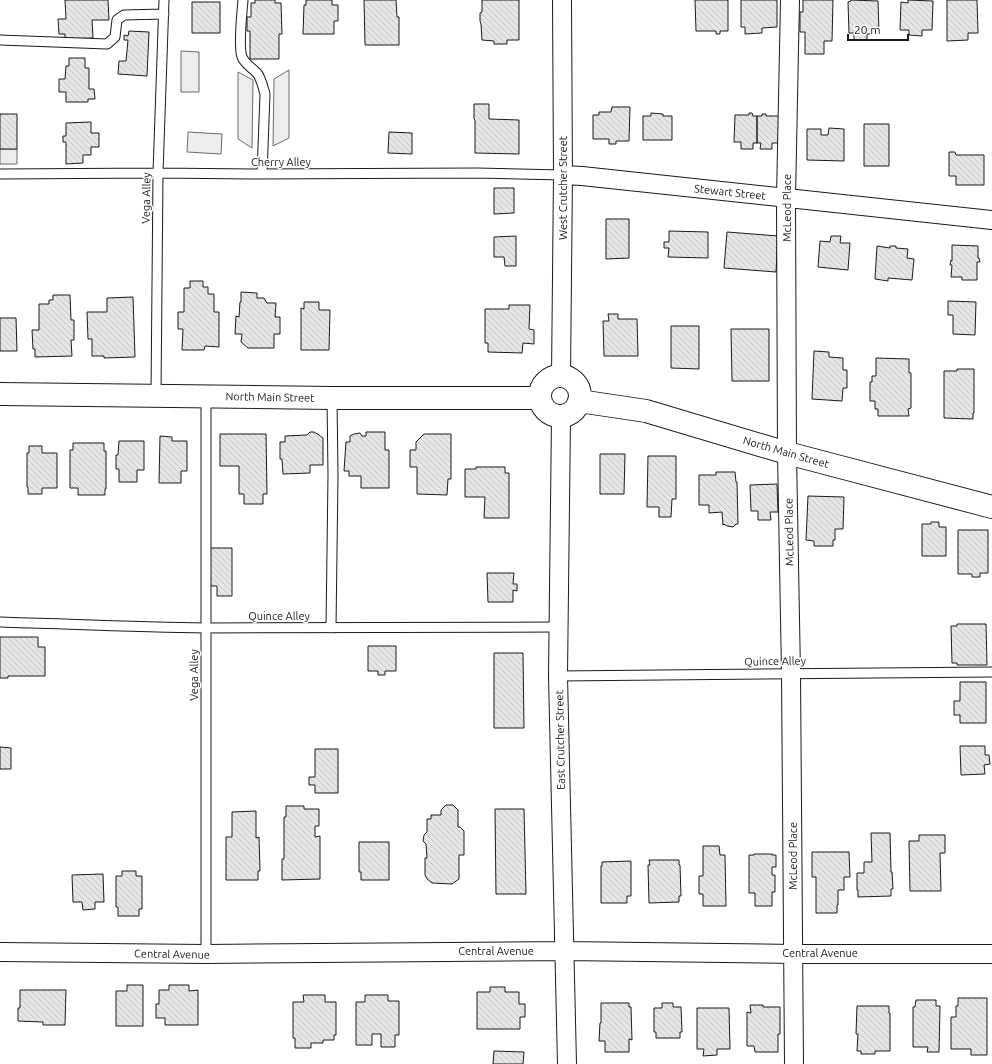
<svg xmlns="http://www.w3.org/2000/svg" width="992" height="1064" font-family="Ubuntu,sans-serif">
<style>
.pitch{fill:#ededed;stroke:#6a6a6a}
.building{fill:url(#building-back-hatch);stroke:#1a1a1a}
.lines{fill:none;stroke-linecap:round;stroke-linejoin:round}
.lane-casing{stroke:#1a1a1a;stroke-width:11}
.street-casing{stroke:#1a1a1a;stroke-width:20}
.secondary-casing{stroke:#1a1a1a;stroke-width:24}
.lane{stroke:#fff;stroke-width:9}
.street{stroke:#fff;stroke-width:18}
.secondary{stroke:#fff;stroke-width:22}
.labels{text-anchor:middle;stroke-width:3;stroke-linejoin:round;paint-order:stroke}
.street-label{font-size:11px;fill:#1a1a1a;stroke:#fff}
</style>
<defs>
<pattern id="building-back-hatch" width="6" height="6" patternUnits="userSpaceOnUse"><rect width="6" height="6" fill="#e6e6e6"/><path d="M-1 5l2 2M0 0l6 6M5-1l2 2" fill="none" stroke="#c5c5c5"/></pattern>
</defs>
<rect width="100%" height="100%" fill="#fff"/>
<path class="pitch" d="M181,51L199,52V92H181Z
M289,70V138L273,146L274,79Z
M238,72L253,80L252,148L238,139Z
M188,132L222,134L221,154L187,152Z
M0,149H17V164H0Z"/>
<path class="building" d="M65,0H108L109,20H92L93,38L65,39V34H59L58,19H66Z
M255,0H275V3H281L282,34H279V59H250V31H247V17H251V3H255Z
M306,0H332V5H338V21H334V34H303L304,5H306Z
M364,0H396L397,17H399V45H365Z
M482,0H519V40H507V44H494V41L482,40L481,24L480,21V13L482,12Z
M695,0H728V31H720V34H716V31H696Z
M741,0H777V27L762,28V33L745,34V27H741Z
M803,0H833L832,41H824V54H805V32H800V12H803Z
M851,0L878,1L879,33L867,34V40H854V33H849L848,2L851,1Z
M908,0L933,1L932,30H922V36L909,35V30H900L901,2L908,3Z
M947,0H977L978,33H968V40L947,41Z
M192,2H220V33H192Z
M129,31L149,32L147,76L118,74L119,61H126L128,40H124V35L128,36Z
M69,58H85V68H89V89H94L95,99H88V102H66V92H59V79H65L66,66H69Z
M474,104H489V119L519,120V154L475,153V120L474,119Z
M612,107H630L629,141H616V144H609V139H593V115H599V112H611Z
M651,113L663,114V116H672V140H643V116H651Z
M749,113H752L753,116H757V143H753V149H741V142H734L735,115H749Z
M0,114H17V149H0Z
M762,114H766V116H779V143H772V149H760L761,143H757V116H762Z
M91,122V133H99V147H91V155H83V163L66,164V142H63V136H66V123Z
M864,124H889V166H864Z
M829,128L844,129V161L807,160V129H821V135H828Z
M389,132L412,133V154L388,153Z
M949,152H955L956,155H984V185H956V176H949Z
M494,188H514V213L494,214Z
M606,219H629V258L606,259Z
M669,231L708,232V258L668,257L669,248H664V242H669Z
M727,232L778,236L776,272L724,268Z
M516,236V266H505L504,257H494V237Z
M831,236H841L840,243H850L848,270L818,267L820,241L830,242Z
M952,245L978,246V258H979L980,262H977V280H962V277H951L952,265H950L951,260L952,261Z
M877,246L890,248V246H896V248L908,249L907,258L914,259L912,280L888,278V281L875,279Z
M190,281H203V287H208V294H214V312H219V347L205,346L204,350H182L183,329H178V312H184V288H190Z
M241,292L257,293V298H264L267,303H276L275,317H280V334H274V348H248L241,342L242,334H235L236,316L239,317L240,302H241Z
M53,295H70L71,320H74V340H71L72,356L35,357V349H33L32,330H39V304H49V300H53Z
M133,297L135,357L104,358V356H92V339H88L87,312H107V298Z
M948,301L976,302L975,335L953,334V315H948Z
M304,302H319V310H330L329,350H301V308L304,309Z
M509,305H530L529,329L534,330V344L523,343L522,353L488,352V343H485V309H509Z
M608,314H618V319H637L638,356H604L603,321H609Z
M0,318H16L17,351H0Z
M671,326H699V369L671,368Z
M731,329H769V381H732Z
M814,351L829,352V357L843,358V370H847V388H843L842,401L812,399Z
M876,358L909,359V373H911V408L908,409L909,416H878V409H875V401H870V382H872V376H876Z
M957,369H974V413H973V419L944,418V371H957Z
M310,432H314L319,435L323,438V465H310V473L283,474L282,459H280V442H285V436L307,435Z
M366,432H385V450H389V488H361V476H349V471H344L346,442H350V436L354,434L360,433L362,436H366Z
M220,434H266L267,494H263V504H244V494H239V466H220Z
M424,434H451V479H448L447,495L417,494V467H410V450H416V442Z
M160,436L172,437V441H187V471H181V483H159Z
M119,441H144V470H137V482H119V469H116V455H118Z
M73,443H104V451H106V489H105V495H78V488H70V450H73Z
M29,446H42V453H57V488H42V494H28V487H27V453H29Z
M600,454H625L624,494H600Z
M648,456H676V499H672L671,517H659V507H647Z
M476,467H505V473H509V518H484L485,497H465V469H476Z
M716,472H735L736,482H737L738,524H736L733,527L727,526L724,524L723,525L722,512L709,513V505H699V475H716Z
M777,484L778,512H770L771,520H758V511H751L750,485Z
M808,496L844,497L843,529H835V540H833V546H814V541L806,540Z
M931,522H939V527H946V556H922V524H931Z
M958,530H988V573H980V577H972V574H958Z
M208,548H232V596H217V586H208Z
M487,573H514L513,584H517V591L513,590V602H488Z
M957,624H986L987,665H957V663H952L951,626H957Z
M0,637H38V647H45V676H8V678H0Z
M368,646H396V671H385V675H378V671H368Z
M494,653H523L524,728H494Z
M960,682H986V723H960V715H954V701H960Z
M960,746H985V755H989L990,764L984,765L985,774L961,775Z
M0,747L11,748V769H0Z
M315,749H338V793H315V785H309V777H315Z
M446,805H453L458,810V827H460L464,831V855H459V879L452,884L432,883L427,879L425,875V858H427L426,844L423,841L424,835L427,832V819H431V815H441V810Z
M286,806H304V809H319V826H315V837L320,836V879L282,880V859H284V817H286Z
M495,809H524L526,894H496Z
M256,811V838L259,837L260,871H258V880H226V837H232V812Z
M871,833H890L891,872H892L893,889H891V896L858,897V890H857V873H864V862H872Z
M919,835H945V853H940L941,891H910L909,841H919Z
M359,842H389V880H361V872H359Z
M703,846H719L720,855H725L726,906H703V894H699V876H703Z
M812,852H849L850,877H844V890H838V905H837V913H816V877H812Z
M754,854H772V855H776V867H772V875H775V892H772V906H755V893H749V855H754Z
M649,860H679V865H680L681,896H679V902L649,903L648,865H650Z
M631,861V896H627V903H601V866H602V862Z
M122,871H136V876H142V909H139V916H118V907H116V876H122Z
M103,874L104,902H95V909L83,910L82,902H73L72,875Z
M127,985H143V1026H116V991H127Z
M169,985H189V991L198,990V1025H165V1018H156V1004H159V990H169Z
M490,987H505V992H519V1004H525V1017H520V1029H477V992H490Z
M20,990H66L65,1025H43V1022L18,1021V1008H20Z
M303,995H325V1002H336V1035H334V1040H323V1043H311V1048H295V1038H293V1002H304Z
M365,995H388V1001H399V1035H395V1047H381V1034H372V1045H356V1002H365Z
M958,998H987V1055H971V1049H951V1017H956V1006H958Z
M916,1000H936V1006H940L939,1052H927L928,1047H913V1007H915Z
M601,1003H629V1007H631L632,1040L629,1039V1052H605V1041H599L600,1023H601Z
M662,1003H673V1007H681L682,1032H680V1038H656V1032H654V1008H662Z
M750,1005H763V1007H780V1034H778V1052H755L754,1046H747V1012L751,1013Z
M857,1006H889V1013H890V1051H875V1054H861V1051H857L858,1034H856Z
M697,1008H729L730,1049H717V1055L703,1056L704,1049H697Z
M494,1051L524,1052L523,1064H493Z"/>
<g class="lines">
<defs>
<path id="lane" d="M243,0C242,14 238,45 242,57C245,64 252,68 257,73C261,78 263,87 265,94L262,174
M0,40L107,44L115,37L117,20L124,15L164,14
M0,174L158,173L253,174L477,173L563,175
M156,396L158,173L164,0
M206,396V954
M0,622C69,624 137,627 206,628L558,627
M331,628L333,475L332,398
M558,676L992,672"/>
<path id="street" d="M790,0L786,198L787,453L791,673L794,1064
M563,175L582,176L992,220
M561,377L563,175L562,0
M561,417L558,676L567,1064
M0,952L206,954L564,951L794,954H992"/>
<path id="secondary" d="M540 396a20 20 0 1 1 40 0a20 20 0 1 1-40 0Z
M0,394L332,398H540
M579,401L646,411L787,453L992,507"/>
</defs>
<use href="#lane" class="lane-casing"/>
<use href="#street" class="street-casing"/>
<use href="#secondary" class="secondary-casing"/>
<use href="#lane" class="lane"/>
<use href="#street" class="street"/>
<use href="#secondary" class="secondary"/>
</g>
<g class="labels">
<g class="street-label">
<text x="281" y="166">Cherry Alley</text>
<text transform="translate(563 188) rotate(-90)" y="4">West Crutcher Street</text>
<text transform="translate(730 192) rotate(6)" y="4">Stewart Street</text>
<text transform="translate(146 198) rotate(-89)" y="4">Vega Alley</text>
<text transform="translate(787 208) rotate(-90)" y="4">McLeod Place</text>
<text transform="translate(270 397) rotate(1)" y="4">North Main Street</text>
<text transform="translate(786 452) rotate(16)" y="4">North Main Street</text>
<text transform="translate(789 532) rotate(-91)" y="4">McLeod Place</text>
<text x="279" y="620">Quince Alley</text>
<text transform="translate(775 661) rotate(-1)" y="4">Quince Alley</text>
<text transform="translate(194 675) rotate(-90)" y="4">Vega Alley</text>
<text transform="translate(560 740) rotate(-91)" y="4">East Crutcher Street</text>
<text transform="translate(793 856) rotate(-90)" y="4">McLeod Place</text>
<text x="496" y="955">Central Avenue</text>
<text x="820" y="957">Central Avenue</text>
<text transform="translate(172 954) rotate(1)" y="4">Central Avenue</text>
</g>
</g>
<path d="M848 34v6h60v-6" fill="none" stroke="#1a1a1a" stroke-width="2"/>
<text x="854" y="34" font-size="12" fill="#1a1a1a" stroke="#ffffff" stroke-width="3" paint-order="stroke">20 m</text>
</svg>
